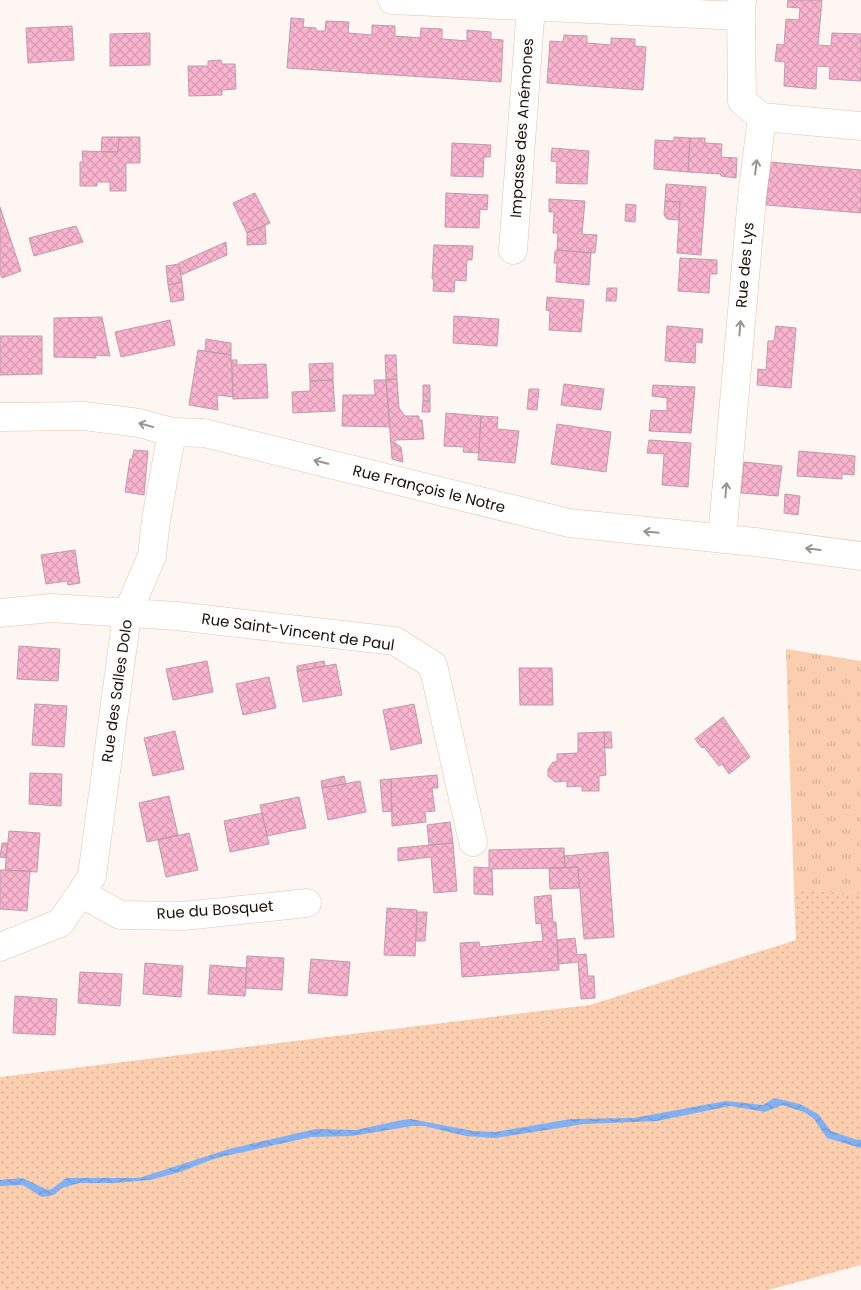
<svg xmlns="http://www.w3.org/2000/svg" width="861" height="1290" font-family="Poppins,sans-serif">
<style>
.grass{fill:url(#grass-tufts)}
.park{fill:url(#park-dots)}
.water{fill:url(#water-waves)}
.building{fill:url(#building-cross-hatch);stroke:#c09caa}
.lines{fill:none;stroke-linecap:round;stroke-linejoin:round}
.minor-casing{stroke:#e3c3ad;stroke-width:29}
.minor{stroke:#fff;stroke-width:28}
.oneway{stroke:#999490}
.labels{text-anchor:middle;stroke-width:5;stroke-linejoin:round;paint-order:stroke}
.street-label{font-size:15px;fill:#1c1109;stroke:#fff}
</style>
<defs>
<pattern id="grass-tufts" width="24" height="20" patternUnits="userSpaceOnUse" patternTransform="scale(1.25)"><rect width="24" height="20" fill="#faceae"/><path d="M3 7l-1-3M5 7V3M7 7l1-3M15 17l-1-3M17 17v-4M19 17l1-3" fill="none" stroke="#d6b094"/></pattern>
<pattern id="park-dots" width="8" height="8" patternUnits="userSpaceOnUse" patternTransform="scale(1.25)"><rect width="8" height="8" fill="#faceae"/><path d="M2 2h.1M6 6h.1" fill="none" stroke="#d6b094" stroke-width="1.8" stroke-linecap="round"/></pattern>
<pattern id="water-waves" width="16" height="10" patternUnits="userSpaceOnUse" patternTransform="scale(1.25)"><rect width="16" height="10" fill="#81b0f4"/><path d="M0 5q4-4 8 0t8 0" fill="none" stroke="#6f96d0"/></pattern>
<pattern id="building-cross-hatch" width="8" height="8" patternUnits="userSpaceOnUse" patternTransform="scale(1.25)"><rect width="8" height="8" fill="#fab4d0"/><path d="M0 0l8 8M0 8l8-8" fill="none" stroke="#d69ab1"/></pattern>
</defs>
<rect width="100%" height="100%" fill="#fdf6f2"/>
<path class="grass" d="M786,649L861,661V894L794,890Z"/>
<path class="park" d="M794,890L861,894V1265L768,1290H0V1077L590,1005L796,940Z"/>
<path class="water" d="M774,1098L800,1104L818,1114L831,1131L857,1140L861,1139V1148L827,1138L814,1119L804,1112L782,1105L765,1112L730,1106L657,1121L584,1124L495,1138L466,1136L424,1126H412L352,1136L311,1137L216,1158L180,1172L150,1180L113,1183H79L62,1188L55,1194L49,1196L42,1197L23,1185L0,1186V1180L22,1178L48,1190L52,1189L66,1178H139L229,1149L316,1129L356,1130L402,1120L411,1119L473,1131L495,1132L571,1119L634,1118L726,1101L763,1105Z"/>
<path class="building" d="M788,0H822L818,45L831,46L832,33L861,34V81L829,79L830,67L817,66L816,89L784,86L785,62L775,61L777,44L784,45L786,19L799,20L800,8L787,7Z
M291,18L304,19L303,27L316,28V31H325L326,21L349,22L348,33L372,35V25L395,26V36L409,37L420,38L421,28L442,29V39L455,40L467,41V30L491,32V39L503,40L501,82L287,68Z
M72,26L74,60L28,63L26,28Z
M150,33V65L110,66V34Z
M564,35L587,36V43L600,44L611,45V38L635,39V46L646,47L643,90L547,83L550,41L563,42Z
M221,60L222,64H235L236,89L222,90V95L189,96L188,66H208V61Z
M102,137H119L118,152H101Z
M119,137H140V163H126V191H110V182H97V186H80V162H83L82,151L118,152Z
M674,137L690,138L688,172L654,169L655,140L674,141Z
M690,138H705V143L722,144L721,157L737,158L736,178L721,176V174L688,172Z
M452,143L491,145L490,157H484L483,177L451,176Z
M552,148L589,151L587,184L556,183L557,162L551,161Z
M770,162L861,170V213L766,205Z
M666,184L706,187L701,255L677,253L680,202L665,201Z
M255,193L270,223L247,233L233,203Z
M446,193L488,195L487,210L480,209L479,228L445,227Z
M549,199L585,201L582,234L597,235L595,253L557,250L558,233H553L554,212H549Z
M665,201L680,202L679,220L667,219L664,215Z
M626,204L636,205L635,222L625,221Z
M0,207L21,271L2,278L0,273Z
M265,225L266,244L247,245V233Z
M76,226L83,242L34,256L29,238Z
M226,242L227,255L181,275L179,263Z
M434,245L473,246L472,260H467L466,281L455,280L454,292L433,291L434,279H432Z
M557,250L591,253L589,285L556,282L557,263H554L555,251Z
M680,258L717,260V274H710L709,293L678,291Z
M179,264L182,282L168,285L166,266Z
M182,282L184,300L171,302L168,285Z
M607,288H617L616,301H606Z
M547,297L584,300L581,332L549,330L550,311L546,310Z
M454,316L499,319L497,346L453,343Z
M102,317L110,356L96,355V358L54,357V318Z
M170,320L175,345L121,357L115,332Z
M667,326L703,329L702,343L696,342L695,363L665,361Z
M776,326L796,328L791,388L757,385L758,369L766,370L768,341H774Z
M0,336H42V374L0,375Z
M206,339L231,343V355L205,351Z
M198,350L231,355L233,397L217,395L218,410L189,405Z
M385,355H396L397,379L386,380Z
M232,360H237V365L266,364L268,398L233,399Z
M333,363V380L310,381L309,364Z
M397,379L399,408L405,416H419V420H422L424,439L395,440V443L401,447L403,462L392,459L386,380Z
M333,380L335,411L293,413L292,392L310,391V381Z
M374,380H386L390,427L342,426L343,395H375Z
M564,384L604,389L601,410L561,405Z
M423,385H430V401H423Z
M653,385L695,387L691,433L649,431L651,410L667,411V398L652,396Z
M529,389H539L537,410L527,409Z
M423,401H430V412H422Z
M446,413L481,416L479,453L463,452L464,447L444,446Z
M481,416L498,417L497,429L519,431L515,463L478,460Z
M557,424L611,432L606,472L551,464Z
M649,440L691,443L688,487L662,485L664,454L647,453Z
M134,450L148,451L144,495L125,492L130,459H132Z
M799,451L855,456L854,475L842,474V479L797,476Z
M744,462L782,466L778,496L741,493Z
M785,494L800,496L798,515L784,513Z
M75,550L80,583L68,585L67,581L46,584L41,555Z
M19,646L60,649L58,681L17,679Z
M207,661L213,692L173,700L166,669Z
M324,661L325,666L297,671V666Z
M336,664L342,695L303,702L297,671Z
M519,668H552L553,705H520Z
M269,677L276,708L243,715L236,684Z
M35,704L67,706L64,747L32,745Z
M414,704L422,743L391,750L383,710Z
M723,717L750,757L729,774L722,764L719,766L704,747L702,748L695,739Z
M175,731L184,769L153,776L144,738Z
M604,732L606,775L599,776V791H582V786L567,787V781L555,782L548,776V769L553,762H557V754L578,753V733Z
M604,732H611L612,748H605Z
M30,773L62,774L61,806L29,804Z
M437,775L438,788H432L435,811L425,812L426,822L392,826L391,779Z
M344,776L346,784L322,788L321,781Z
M391,779L392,811L383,812L380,780Z
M360,781L366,812L328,820L322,788Z
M169,796L178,835L147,842L139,803Z
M299,797L306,828L267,836L260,805Z
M262,813L269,844L230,852L224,821Z
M450,822L453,843L429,845L427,825Z
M9,831L40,833L37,872L5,870Z
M189,833L198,870L166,877L158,840Z
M2,843H8L6,858L0,857Z
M453,843L457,891L434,893L431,857L398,861V848Z
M564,848L565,868L492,869L493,895L474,894V867L489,868V850Z
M608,852L614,937L584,939L578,867L565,868L564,856Z
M578,867L579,888L550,889L549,868Z
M0,870L30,871L27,911L0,909Z
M551,895L553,922H556L559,970L462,977L460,943L479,942L480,947L543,941L541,923L536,924L534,897Z
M387,908L417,910L415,956L384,955Z
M417,912H427L425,941H416Z
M575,938L577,955L586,954L588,976H594L595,998L581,999L578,962L558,964L557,940Z
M247,956L284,958L282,990L245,988Z
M311,959L350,962L347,996L308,993Z
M145,963L183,966L181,997L143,994Z
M210,965L247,968L245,996L208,994Z
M80,972L122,974L120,1006L78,1003Z
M15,996L57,999L55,1035L13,1033Z"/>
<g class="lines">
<defs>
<path id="minor" d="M392,0L741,16
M742,0L741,16L742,101L762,117
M762,117L861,126
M513,250L531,6
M0,417L84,416L139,423L172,432L204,433L569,523L755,542L861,556
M722,539L752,197L762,117
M0,613L51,608L177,616L395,641L433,665L473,842
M81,893L92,876L127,614L152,556L156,520L172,432
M0,947L60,923L81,893L120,915L184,916L307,903"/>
</defs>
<use href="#minor" class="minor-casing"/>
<use href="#minor" class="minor"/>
</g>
<defs><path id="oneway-shaft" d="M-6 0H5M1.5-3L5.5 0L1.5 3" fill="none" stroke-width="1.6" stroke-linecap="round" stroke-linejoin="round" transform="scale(1.25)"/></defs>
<g class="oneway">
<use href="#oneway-shaft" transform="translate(756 167) rotate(-83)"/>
<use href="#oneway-shaft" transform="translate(740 328) rotate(-85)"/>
<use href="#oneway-shaft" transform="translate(146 425) rotate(-165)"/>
<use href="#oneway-shaft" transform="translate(321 462) rotate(-166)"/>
<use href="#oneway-shaft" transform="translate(726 490) rotate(-85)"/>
<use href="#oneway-shaft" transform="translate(651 532) rotate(-174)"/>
<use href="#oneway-shaft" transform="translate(813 549) rotate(-173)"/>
</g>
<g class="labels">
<g class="street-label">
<text transform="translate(522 128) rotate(-86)" y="5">Impasse des Anémones</text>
<text transform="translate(745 265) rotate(-85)" y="5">Rue des Lys</text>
<text transform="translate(429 489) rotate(14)" y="5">Rue François le Notre</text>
<text transform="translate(298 632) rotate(8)" y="5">Rue Saint-Vincent de Paul</text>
<text transform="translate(117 691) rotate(-82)" y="5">Rue des Salles Dolo</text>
<text transform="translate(215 910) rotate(-4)" y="5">Rue du Bosquet</text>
</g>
</g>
</svg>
